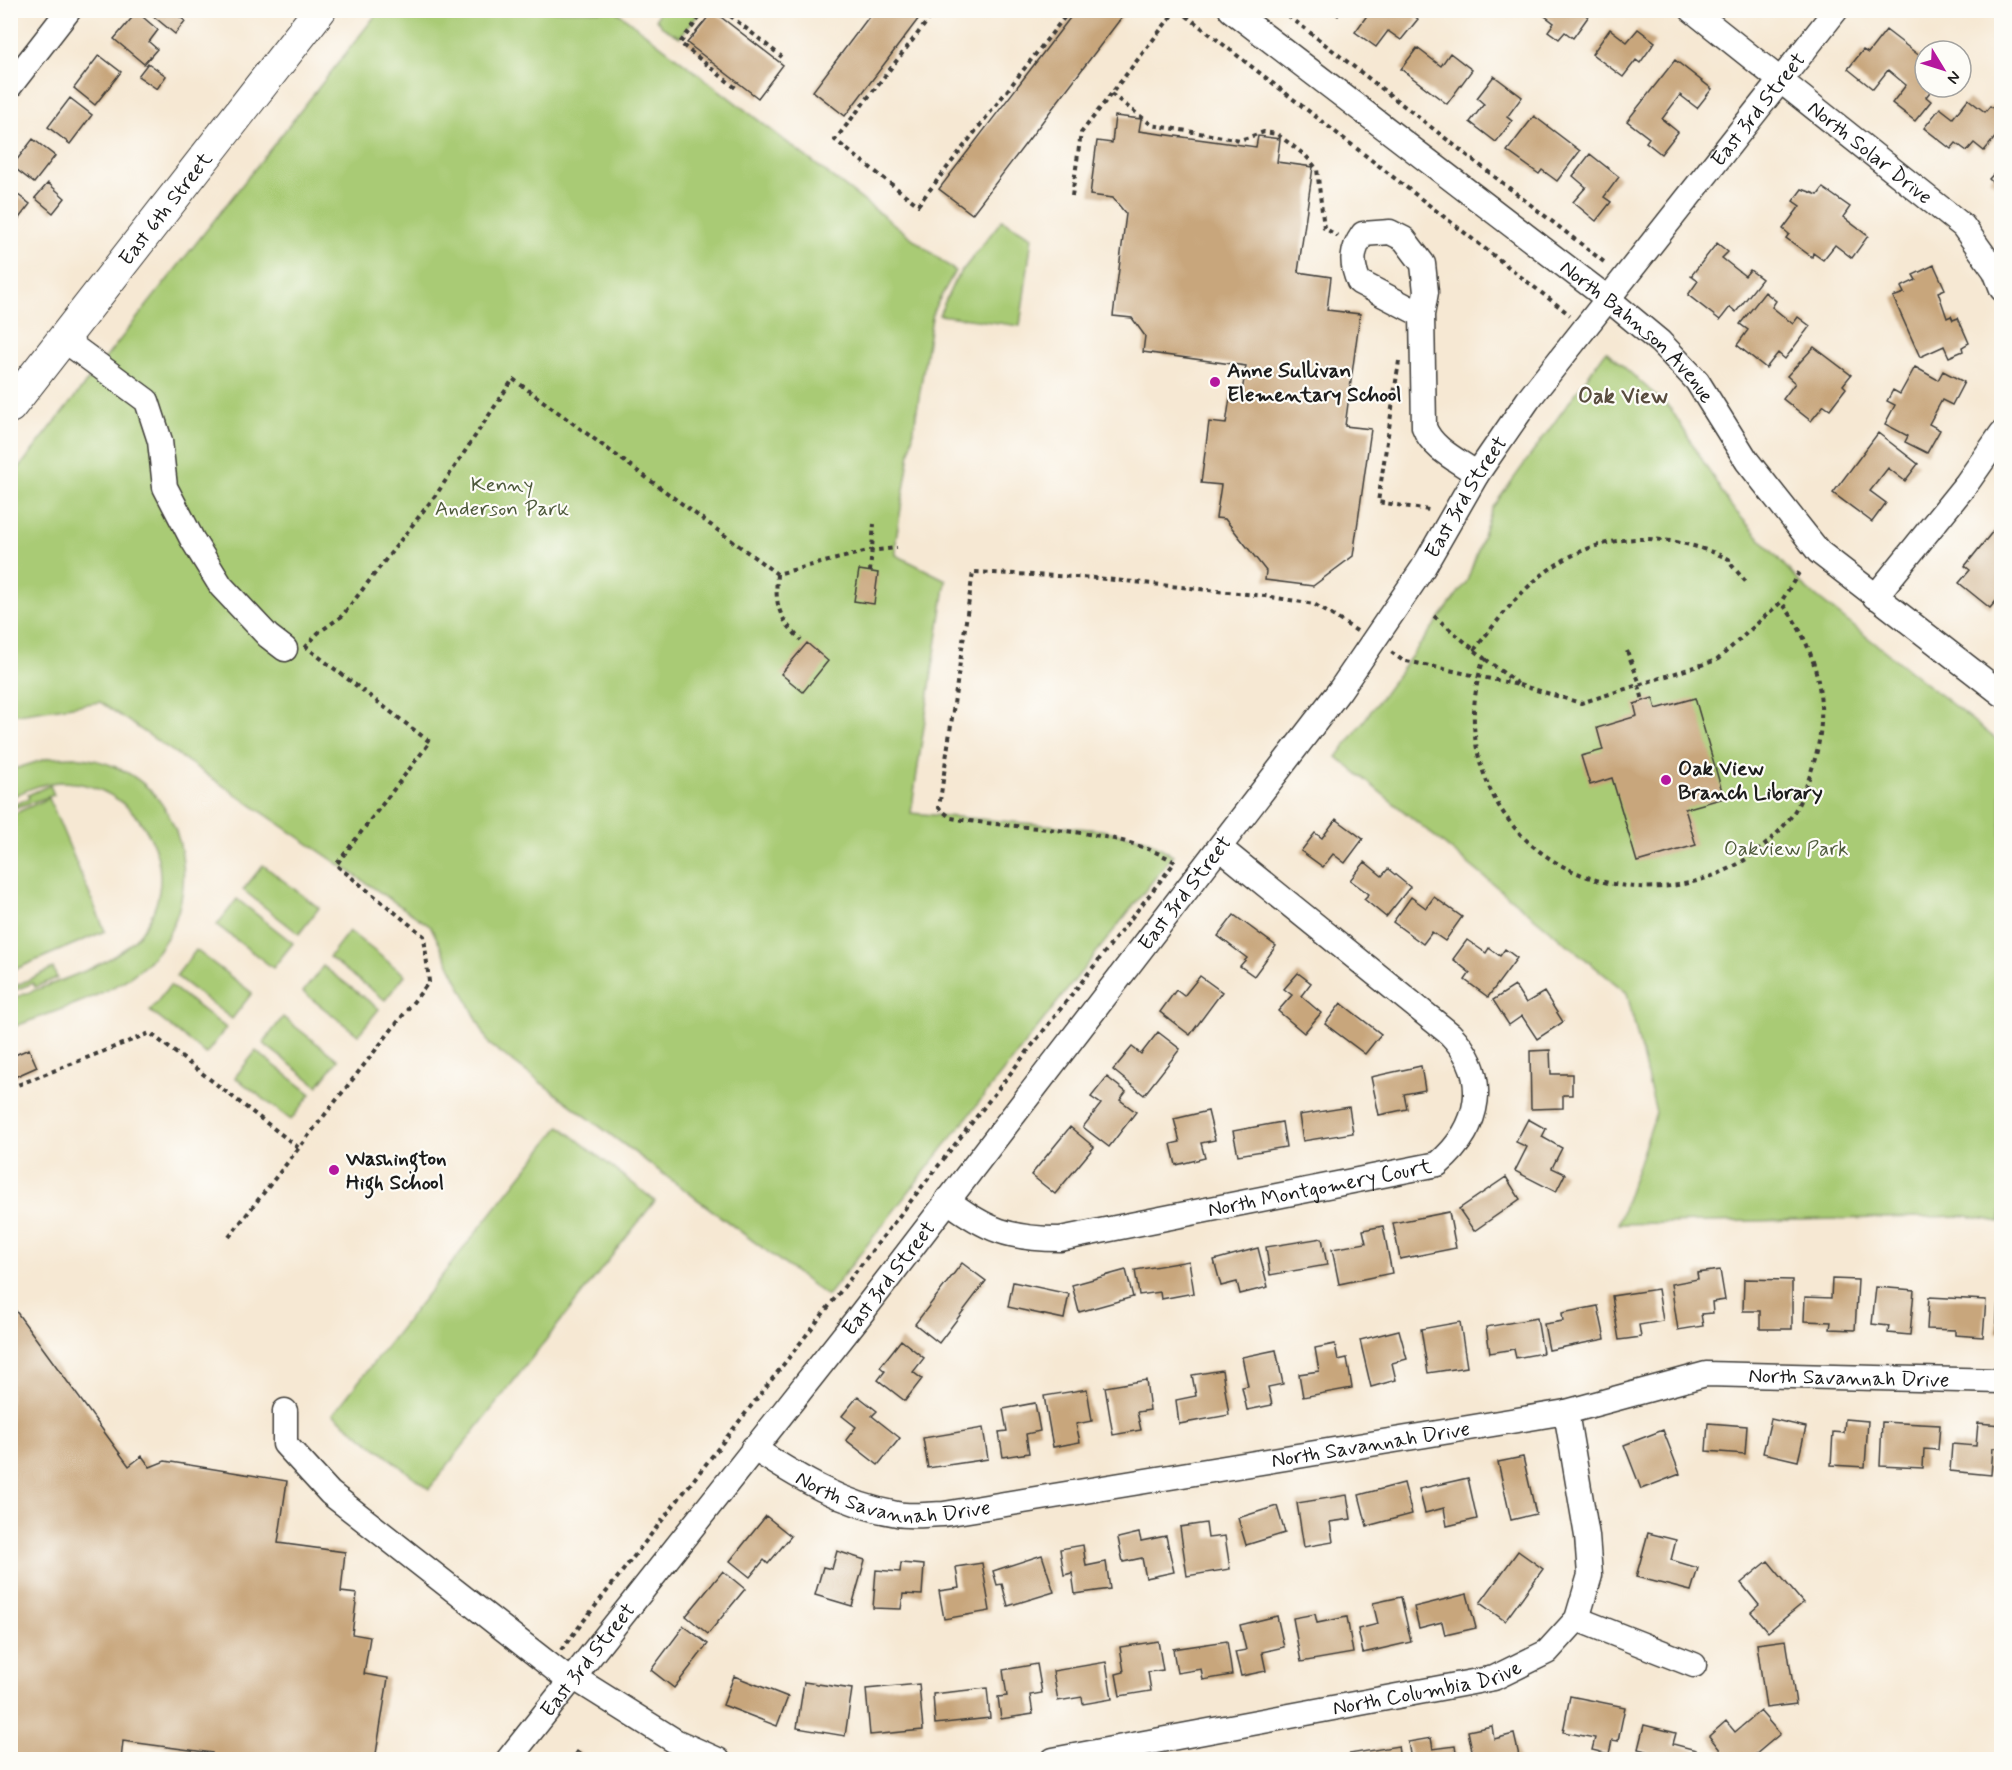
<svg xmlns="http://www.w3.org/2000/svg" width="2012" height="1770" font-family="Mynerve,sans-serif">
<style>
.green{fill:#a9cb74;stroke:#627448;stroke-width:1.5}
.building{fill:#c8a67c}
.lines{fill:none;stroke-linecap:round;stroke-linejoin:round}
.minor-casing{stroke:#3d3b37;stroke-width:27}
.major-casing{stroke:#3d3b37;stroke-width:34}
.path{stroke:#3d3b37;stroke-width:4;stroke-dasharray:4.5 4.5;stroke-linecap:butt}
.minor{stroke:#fff;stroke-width:24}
.major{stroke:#fff;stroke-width:32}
.poi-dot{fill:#b5179e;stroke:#fdfcf7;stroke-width:2}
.labels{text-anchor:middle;stroke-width:4.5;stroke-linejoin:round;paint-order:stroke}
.street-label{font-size:21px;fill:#1c1c1c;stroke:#fdfcf7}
.poi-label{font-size:21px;font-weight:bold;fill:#1c1c1c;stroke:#fdfcf7;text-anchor:start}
.park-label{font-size:21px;fill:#4d593b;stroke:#fdfcf7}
.neighbourhood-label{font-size:22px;font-weight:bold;fill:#584c3e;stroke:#fdfcf7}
</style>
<rect width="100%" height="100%" fill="#fdfcf7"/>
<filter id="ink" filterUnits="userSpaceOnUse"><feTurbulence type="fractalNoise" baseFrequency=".0167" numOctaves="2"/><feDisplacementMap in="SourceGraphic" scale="12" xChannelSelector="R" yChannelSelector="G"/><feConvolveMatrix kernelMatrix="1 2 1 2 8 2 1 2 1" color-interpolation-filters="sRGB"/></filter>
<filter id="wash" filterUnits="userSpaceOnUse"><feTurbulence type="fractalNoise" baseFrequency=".008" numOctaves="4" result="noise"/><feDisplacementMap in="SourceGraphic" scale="24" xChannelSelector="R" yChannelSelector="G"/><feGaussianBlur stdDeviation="1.35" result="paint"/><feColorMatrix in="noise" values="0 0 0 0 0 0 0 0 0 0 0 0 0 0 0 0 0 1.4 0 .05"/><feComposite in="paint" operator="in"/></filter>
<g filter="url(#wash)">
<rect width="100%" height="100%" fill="#f6e8d3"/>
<path class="green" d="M379,11H616L955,271L933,311L896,539V555L946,580L911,813L1101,830L1145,839L1173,855L827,1296L489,1044L431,927L100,702L11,715V478Z
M659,11V10L701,11L680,37L662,27L656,19Z
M1002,220L1032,237L1020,326L939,315L955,280Z
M1606,351L1671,409L1730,505L1804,587L2001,743V1222L1966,1216L1618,1224L1656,1113L1627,993L1337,757L1467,581L1493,507Z
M74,757C90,759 104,761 118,768C193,802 204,905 149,961C118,994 53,1011 11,1028V999C48,984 106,969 134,940C193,879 144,784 63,782C44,782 27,790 11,797V770L49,758Z
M50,785L54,795L11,809V806L29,798L28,795Z
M49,798L105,931L11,971V815Z
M263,865L319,908L299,934L243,890Z
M237,899L293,943L273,968L217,925Z
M349,931L405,975L385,1000L329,957Z
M196,950L252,993L232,1019L176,976Z
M323,966L379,1009L358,1035L303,992Z
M53,968L57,978L35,987L33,983L11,992V988Z
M170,985L226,1028L206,1054L150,1011Z
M283,1017L338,1060L318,1086L263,1043Z
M256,1051L311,1094L291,1120L235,1077Z
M560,1126L655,1201L429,1489L333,1414Z"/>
<g id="blocks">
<path class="building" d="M146,10H171L185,21L175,34Z
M874,10H925L845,116L813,91Z
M1076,10H1121L1125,13L972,214L939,189Z
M1330,10H1342L1338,16Z
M1371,10H1407L1418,19L1401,40L1388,31L1376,47L1355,32Z
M1543,10H1580L1588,17L1573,38L1565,32L1559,39L1548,31L1554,23L1541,13Z
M713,11L783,65L758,98L687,43Z
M137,12L158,30L149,42L157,49L144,64L114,39Z
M1610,29L1627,42L1638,29L1655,42L1640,63L1636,60L1623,77L1592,54Z
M1886,30L1925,60V87H1934L1926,97L1931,101L1915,121L1892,103L1906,85L1888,70L1873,89L1848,69L1863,50L1868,53Z
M1417,48L1441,66L1450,53L1472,70L1447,104L1401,69Z
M99,55L121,72L95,105L74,88Z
M1675,60L1712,89L1697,108L1680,95L1662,119L1678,132L1661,154L1646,142L1649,138L1627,121Z
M148,63L166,76L157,89L138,76Z
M1494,76L1522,97L1507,117L1512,121L1496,142L1470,122L1484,104L1477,98Z
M70,98L92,115L70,144L48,127Z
M1968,99L1985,112L1990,106L2001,115L1996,122L2002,129L1984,151L1974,143L1967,151L1956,143L1951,149L1924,128L1940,108L1953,118Z
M1115,116L1141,119L1139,131L1256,147L1258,136L1280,139L1277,162L1313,167L1298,272L1331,277L1327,310L1360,314L1345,426L1371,429L1353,556L1313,586L1265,580L1266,571L1225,519L1216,518L1221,485L1201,483L1209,422L1226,424L1231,391L1242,392L1246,366L1143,352L1145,336L1132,318L1113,316L1126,214L1113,198L1090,195L1097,141L1112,143Z
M1534,116L1580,151L1557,181L1542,170L1539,174L1507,151Z
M33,139L55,156L34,183L12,166Z
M1590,154L1619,177L1604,197L1611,202L1596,221L1573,202L1586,187L1573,176Z
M2002,165V191L1989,179Z
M48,183L65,198L53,213L35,198Z
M1823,188L1850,207L1843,217L1868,236L1852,258L1835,245L1823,260L1813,253L1812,257L1786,238L1789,234L1783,229L1800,206L1793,201L1802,189L1818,195Z
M10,189L30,204L13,226L10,224Z
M1717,243L1728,252L1722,258L1745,276L1750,270L1762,279L1736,312L1730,307L1720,320L1688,295L1698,281L1691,276Z
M1934,265L1945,289L1938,292L1947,318L1951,316L1953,320L1958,318L1969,343L1962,347L1963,351L1949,357L1944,346L1920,357L1893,297L1904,293L1901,287L1916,280L1913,275Z
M1765,292L1776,301L1772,307L1793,324L1798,317L1810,326L1785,359L1778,353L1766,368L1737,345L1748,330L1740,324Z
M1814,347L1851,375L1843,385L1846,388L1830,409L1824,405L1811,421L1783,399L1795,383L1787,376Z
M1915,367L1938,380L1943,371L1964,382L1952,405L1942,400L1929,424L1940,430L1927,453L1905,442L1908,436L1885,424L1895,405L1887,401L1893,390L1900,394Z
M1878,433L1918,464L1905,481L1888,468L1870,491L1886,503L1872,522L1833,493Z
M2002,520V594L1990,608L1959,583L1970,570L1965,566Z
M859,570L878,573L874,604L854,601Z
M807,643L828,661L803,692L781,674Z
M1653,698L1656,709L1695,698L1724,798L1685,809L1696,845L1637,862L1612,778L1590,785L1581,756L1603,750L1597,728L1637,716L1634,704Z
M1336,819L1363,839L1345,863L1333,854L1323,867L1301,851L1315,833L1322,838Z
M1365,862L1382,876L1388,869L1410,887L1386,917L1364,899L1369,894L1350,880Z
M1411,897L1426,908L1434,897L1462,917L1445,941L1432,932L1423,944L1393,922Z
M1234,915L1276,946L1254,976L1240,966L1247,958L1218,936Z
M1467,940L1486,953L1489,948L1500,956L1505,949L1517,958L1488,997L1465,980L1470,973L1453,959Z
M1298,973L1311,983L1301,996L1321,1013L1304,1033L1278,1011L1292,995L1284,989Z
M1200,976L1222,992L1190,1035L1160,1012L1176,990L1184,996Z
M1515,986L1526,1003L1544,992L1563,1022L1537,1039L1522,1016L1509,1025L1493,1000Z
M1341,1003L1381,1034L1365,1054L1325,1024Z
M1158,1032L1180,1049L1144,1095L1113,1070L1132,1047L1141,1054Z
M29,1049L37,1067L10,1079V1057Z
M1550,1050L1551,1074H1572V1095H1563V1108L1531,1109L1530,1051Z
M1421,1066L1425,1090L1404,1094L1407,1109L1379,1115L1371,1077Z
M1107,1077L1126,1092L1120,1100L1136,1112L1109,1147L1083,1127L1101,1104L1091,1097Z
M1349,1107L1353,1133L1303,1141L1299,1115Z
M1208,1111L1215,1140L1201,1143L1205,1158L1176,1165L1171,1144L1180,1142L1174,1119Z
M1528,1119L1546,1129L1542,1137L1562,1148L1552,1168L1565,1174L1556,1192L1515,1171L1527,1147L1516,1142Z
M1282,1122L1286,1147L1238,1155L1233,1131Z
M1070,1127L1094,1147L1055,1194L1031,1175Z
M1506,1177L1520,1199L1474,1231L1459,1209Z
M1449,1212L1456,1248L1400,1259L1393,1223Z
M1383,1226L1392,1273L1339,1284L1332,1249L1366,1243L1363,1230Z
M1322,1238L1327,1265L1270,1275L1266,1247Z
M1258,1248L1268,1287L1240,1294L1237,1282L1221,1286L1214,1260Z
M1189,1261L1194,1293L1161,1299L1160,1292L1139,1295L1135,1270Z
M962,1263L986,1281L939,1343L915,1324Z
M1126,1270L1133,1297L1079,1312L1072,1285Z
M1720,1270L1725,1300L1712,1302L1713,1313L1701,1314L1703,1326L1678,1330L1671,1284L1698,1279L1697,1273Z
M1744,1279L1792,1280V1329H1760V1311H1743Z
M1832,1279L1858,1280L1855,1330L1830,1329L1831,1322L1804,1321L1805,1297L1831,1298Z
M1013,1282L1069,1294L1064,1319L1008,1307Z
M1876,1287L1914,1290L1910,1335L1888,1333L1889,1326L1872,1324Z
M1658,1289L1663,1321L1639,1325L1641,1337L1619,1340L1612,1296Z
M1929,1297L1986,1300L1983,1337L1955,1335V1330L1927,1329Z
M1998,1298H2002V1333H1996Z
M10,1303L129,1466L142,1456L150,1467L165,1461L287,1481L278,1543L345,1552L341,1592L357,1594L352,1634L370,1637L364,1674L388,1678L375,1760H211L212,1753L123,1741L121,1760H10Z
M1598,1306L1605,1339L1549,1350L1544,1324L1563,1321L1562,1313Z
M1537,1318L1543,1353L1516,1358L1514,1349L1490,1353L1486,1327Z
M1460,1322L1467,1367L1428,1373L1421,1329Z
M1399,1330L1407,1359L1392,1363L1396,1380L1371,1387L1360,1340Z
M901,1340L924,1358L913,1372L922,1379L905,1401L878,1380L885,1371L880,1367Z
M1335,1344L1338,1360L1347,1358L1352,1388L1303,1397L1299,1374L1319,1371L1315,1348Z
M1276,1350L1283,1384L1268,1387L1272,1405L1247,1410L1242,1387L1248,1386L1242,1357Z
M1222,1370L1229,1415L1179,1424L1176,1400L1196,1396L1192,1375Z
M1146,1380L1150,1410L1137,1412L1141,1430L1113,1435L1105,1387Z
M1087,1389L1092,1421L1076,1424L1080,1442L1053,1447L1044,1396Z
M858,1396L877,1411L872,1416L900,1438L878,1465L846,1440L856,1427L842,1416Z
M1035,1403L1040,1431L1026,1434L1029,1453L1003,1457L999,1432L1007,1431L1003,1409Z
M1771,1419L1806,1427L1798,1461L1763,1453Z
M1845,1419L1868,1421L1865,1467L1831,1465L1833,1432L1844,1433Z
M1882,1422L1940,1425L1938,1450L1924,1449L1923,1468L1880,1466Z
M1708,1423L1747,1426L1745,1454L1706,1451Z
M1978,1423L2001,1425L1999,1448H1993L1991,1475L1950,1471L1952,1444L1976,1446Z
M983,1428L988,1459L928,1468L923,1438Z
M1663,1430L1680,1474L1641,1489L1624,1445Z
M1523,1457L1536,1514L1511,1520L1498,1462Z
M1468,1478L1477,1519L1447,1526L1444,1508L1425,1513L1419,1489Z
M1404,1483L1412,1514L1367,1526L1359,1495Z
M1347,1495L1351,1519L1330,1522L1333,1542L1304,1547L1297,1503Z
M1277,1506L1285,1533L1246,1545L1238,1518Z
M766,1516L791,1536L768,1564L764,1560L750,1577L730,1561Z
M1206,1523L1208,1538L1225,1536L1230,1569L1187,1576L1180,1527Z
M1139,1533L1141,1541L1166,1536L1174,1572L1146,1578L1142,1558L1123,1562L1118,1538Z
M1648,1533L1676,1540L1671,1560L1698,1568L1691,1591L1636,1577Z
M1083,1545L1086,1566L1106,1562L1110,1589L1075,1594L1072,1573L1064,1575L1060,1549Z
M837,1551L865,1560L852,1606L815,1595L823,1567L832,1569Z
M1518,1551L1543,1569L1505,1621L1480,1603Z
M1042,1555L1054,1592L1008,1606L1002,1584L997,1585L993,1571Z
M1768,1561L1803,1603L1768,1632L1751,1612L1759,1605L1741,1583Z
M901,1563L924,1565L922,1595L903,1594L901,1609L873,1608L876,1570L900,1572Z
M982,1563L990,1611L944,1619L939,1591L959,1588L956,1567Z
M723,1571L745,1589L708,1634L686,1616Z
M1467,1594L1476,1628L1445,1635L1442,1622L1419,1628L1414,1607Z
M1401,1597L1411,1642L1363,1653L1358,1629L1378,1624L1373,1603Z
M1315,1614L1317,1623L1347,1617L1353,1653L1301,1662L1293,1618Z
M1277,1616L1284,1647L1262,1652L1266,1671L1241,1676L1235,1652L1246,1650L1240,1625Z
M684,1626L708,1644L674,1688L651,1670Z
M1786,1640L1796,1704L1766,1708L1757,1644Z
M1158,1641L1163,1670L1148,1672L1151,1691L1120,1696L1116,1674L1124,1672L1120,1647Z
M1227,1641L1232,1675L1203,1680L1201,1669L1177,1673L1173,1649Z
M1106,1662L1112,1699L1083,1704L1082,1697L1058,1701L1053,1671Z
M1037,1664L1042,1693L1030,1695L1033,1714L1001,1719L998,1697L1007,1696L1003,1670Z
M734,1676L788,1697L777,1726L723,1705Z
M804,1682L852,1689L845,1736L797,1728Z
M919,1684L923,1730L870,1735L866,1689Z
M987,1688L990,1718L935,1724L933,1694Z
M1570,1696L1625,1707L1618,1741L1612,1740L1609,1754L1592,1750L1595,1738L1563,1732Z
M1760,1711L1780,1734L1749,1760H1728L1709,1736L1726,1721L1735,1732Z
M1644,1725L1676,1733L1673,1744L1696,1750L1693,1760H1648L1650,1752L1638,1749Z
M1492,1726L1494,1739L1514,1734L1520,1760H1474L1468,1731Z
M1431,1738L1433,1749L1455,1746L1457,1760H1411L1408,1742Z
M1398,1746L1400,1760H1350L1349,1754Z
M577,1751L589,1760H571Z"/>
</g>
</g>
<g filter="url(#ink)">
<use href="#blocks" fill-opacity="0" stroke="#3d3b37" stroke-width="1.5"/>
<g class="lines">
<defs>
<g id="minor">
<path id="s1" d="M1231,10L1607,298L1660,342L1697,381L1747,461L1819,552L2002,694"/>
<path id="s2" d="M1692,10L1963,226L1995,271L2002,289"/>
<path d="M10,86L69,10"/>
<path d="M1422,315L1359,282C1351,264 1351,251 1363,234L1390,232L1404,239L1423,264L1426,292L1422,315L1424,427C1432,449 1459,461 1477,474"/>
<path d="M63,339L147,401L160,441L165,487L192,539L221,586L268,636L285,649"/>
<path d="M1875,597L1967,483L2002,433"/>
<path id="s3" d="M947,1200C986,1230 1010,1239 1060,1239L1438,1164C1481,1127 1491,1076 1450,1034L1220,848"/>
<path d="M285,1411V1444L330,1493L570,1681"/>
<path id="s4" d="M753,1448C799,1478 843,1505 897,1514C912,1517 929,1514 944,1514L1566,1412L1706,1374L2002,1381"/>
<path d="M1577,1619L1694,1665"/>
<path d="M573,1677L675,1741L718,1760"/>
<path id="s5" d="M508,1760L857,1319L1340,690L1423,568L1477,474L1528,400L1836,10"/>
<path id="s6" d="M1053,1760L1494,1678L1547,1652L1577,1619L1590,1575L1587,1536L1566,1412"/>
</g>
<g id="major">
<path id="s7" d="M10,407L320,10"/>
</g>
</defs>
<use href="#minor" class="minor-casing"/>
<use href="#major" class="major-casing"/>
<path class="path" d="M705,10L680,43L737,89
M723,10L782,57
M936,10L835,140L918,205L1070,10
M1179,10L1570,315
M1281,10L1604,262
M1111,94L1152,125L1240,140L1264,132L1277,134L1306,156L1317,169L1324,228L1338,236
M1072,196L1081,133L1176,10
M1399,361L1378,502L1429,510
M870,572L874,524
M777,574C775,606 778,617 801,640
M1434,616L1484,658C1471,696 1470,736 1484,774C1529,904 1708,927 1790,818C1803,800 1810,776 1816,755C1830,701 1815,644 1781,602
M305,648L318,633L342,616L438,492L513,379L777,574L868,551L897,548
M1474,650C1492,628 1508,606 1528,587C1587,531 1658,527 1729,559V562L1746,582
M1627,651L1640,684
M1391,652L1402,660L1519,685L1484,658
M1519,685L1581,703L1717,660L1781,602L1800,571
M1639,685L1643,701
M10,1088L150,1033L299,1148
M229,1237L429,982L424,936L336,865L430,742L306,647
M561,1650L1175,862C1113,825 1021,831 951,818L939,808L973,572L1096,578L1265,596L1314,604L1357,631"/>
<use href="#minor" class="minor"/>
<use href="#major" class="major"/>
</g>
</g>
<g class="poi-dot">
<circle cx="1215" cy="382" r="6"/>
<circle cx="1666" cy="780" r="6"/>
<circle cx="334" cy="1170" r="6"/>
</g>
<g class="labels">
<g class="street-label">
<text dy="7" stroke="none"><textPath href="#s5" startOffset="2072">East 3rd Street</textPath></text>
<text dy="7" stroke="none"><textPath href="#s2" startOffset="228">North Solar Drive</textPath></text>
<text dy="7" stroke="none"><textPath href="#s7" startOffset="252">East 6th Street</textPath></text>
<text dy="7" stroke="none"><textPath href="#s1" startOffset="519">North Bahnson Avenue</textPath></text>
<text dy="7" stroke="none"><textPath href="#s5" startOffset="1586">East 3rd Street</textPath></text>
<text dy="7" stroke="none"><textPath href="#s5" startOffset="1100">East 3rd Street</textPath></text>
<text dy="7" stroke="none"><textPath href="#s3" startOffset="387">North Montgomery Court</textPath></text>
<text dy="7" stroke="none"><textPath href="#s5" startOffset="614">East 3rd Street</textPath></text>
<text dy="7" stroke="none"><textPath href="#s4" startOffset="1125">North Savannah Drive</textPath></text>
<text dy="7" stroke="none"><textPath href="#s4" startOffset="639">North Savannah Drive</textPath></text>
<text dy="7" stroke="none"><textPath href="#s4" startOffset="153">North Savannah Drive</textPath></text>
<text dy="7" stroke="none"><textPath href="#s5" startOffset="128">East 3rd Street</textPath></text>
<text dy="7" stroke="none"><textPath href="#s6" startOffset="381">North Columbia Drive</textPath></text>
</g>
<g class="poi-label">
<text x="1227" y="377">Anne Sullivan<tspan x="1227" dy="24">Elementary School</tspan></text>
<text x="1678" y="775">Oak View<tspan x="1678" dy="24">Branch Library</tspan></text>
<text x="346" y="1165">Washington<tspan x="346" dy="24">High School</tspan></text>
</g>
<g class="park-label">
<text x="502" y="491">Kenny<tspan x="502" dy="24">Anderson Park</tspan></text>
<text x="1786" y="855">Oakview Park</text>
</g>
<g class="neighbourhood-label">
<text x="1623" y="403">Oak View</text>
</g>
</g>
<rect width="2012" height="1770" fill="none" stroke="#fdfcf7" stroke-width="36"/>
<g transform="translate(1943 69) rotate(128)"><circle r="28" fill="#fdfcf7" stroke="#a3a29f" stroke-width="1.5"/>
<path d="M0-4.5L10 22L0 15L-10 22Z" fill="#b5179e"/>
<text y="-9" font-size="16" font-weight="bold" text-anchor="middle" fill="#1c1c1c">N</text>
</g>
</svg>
